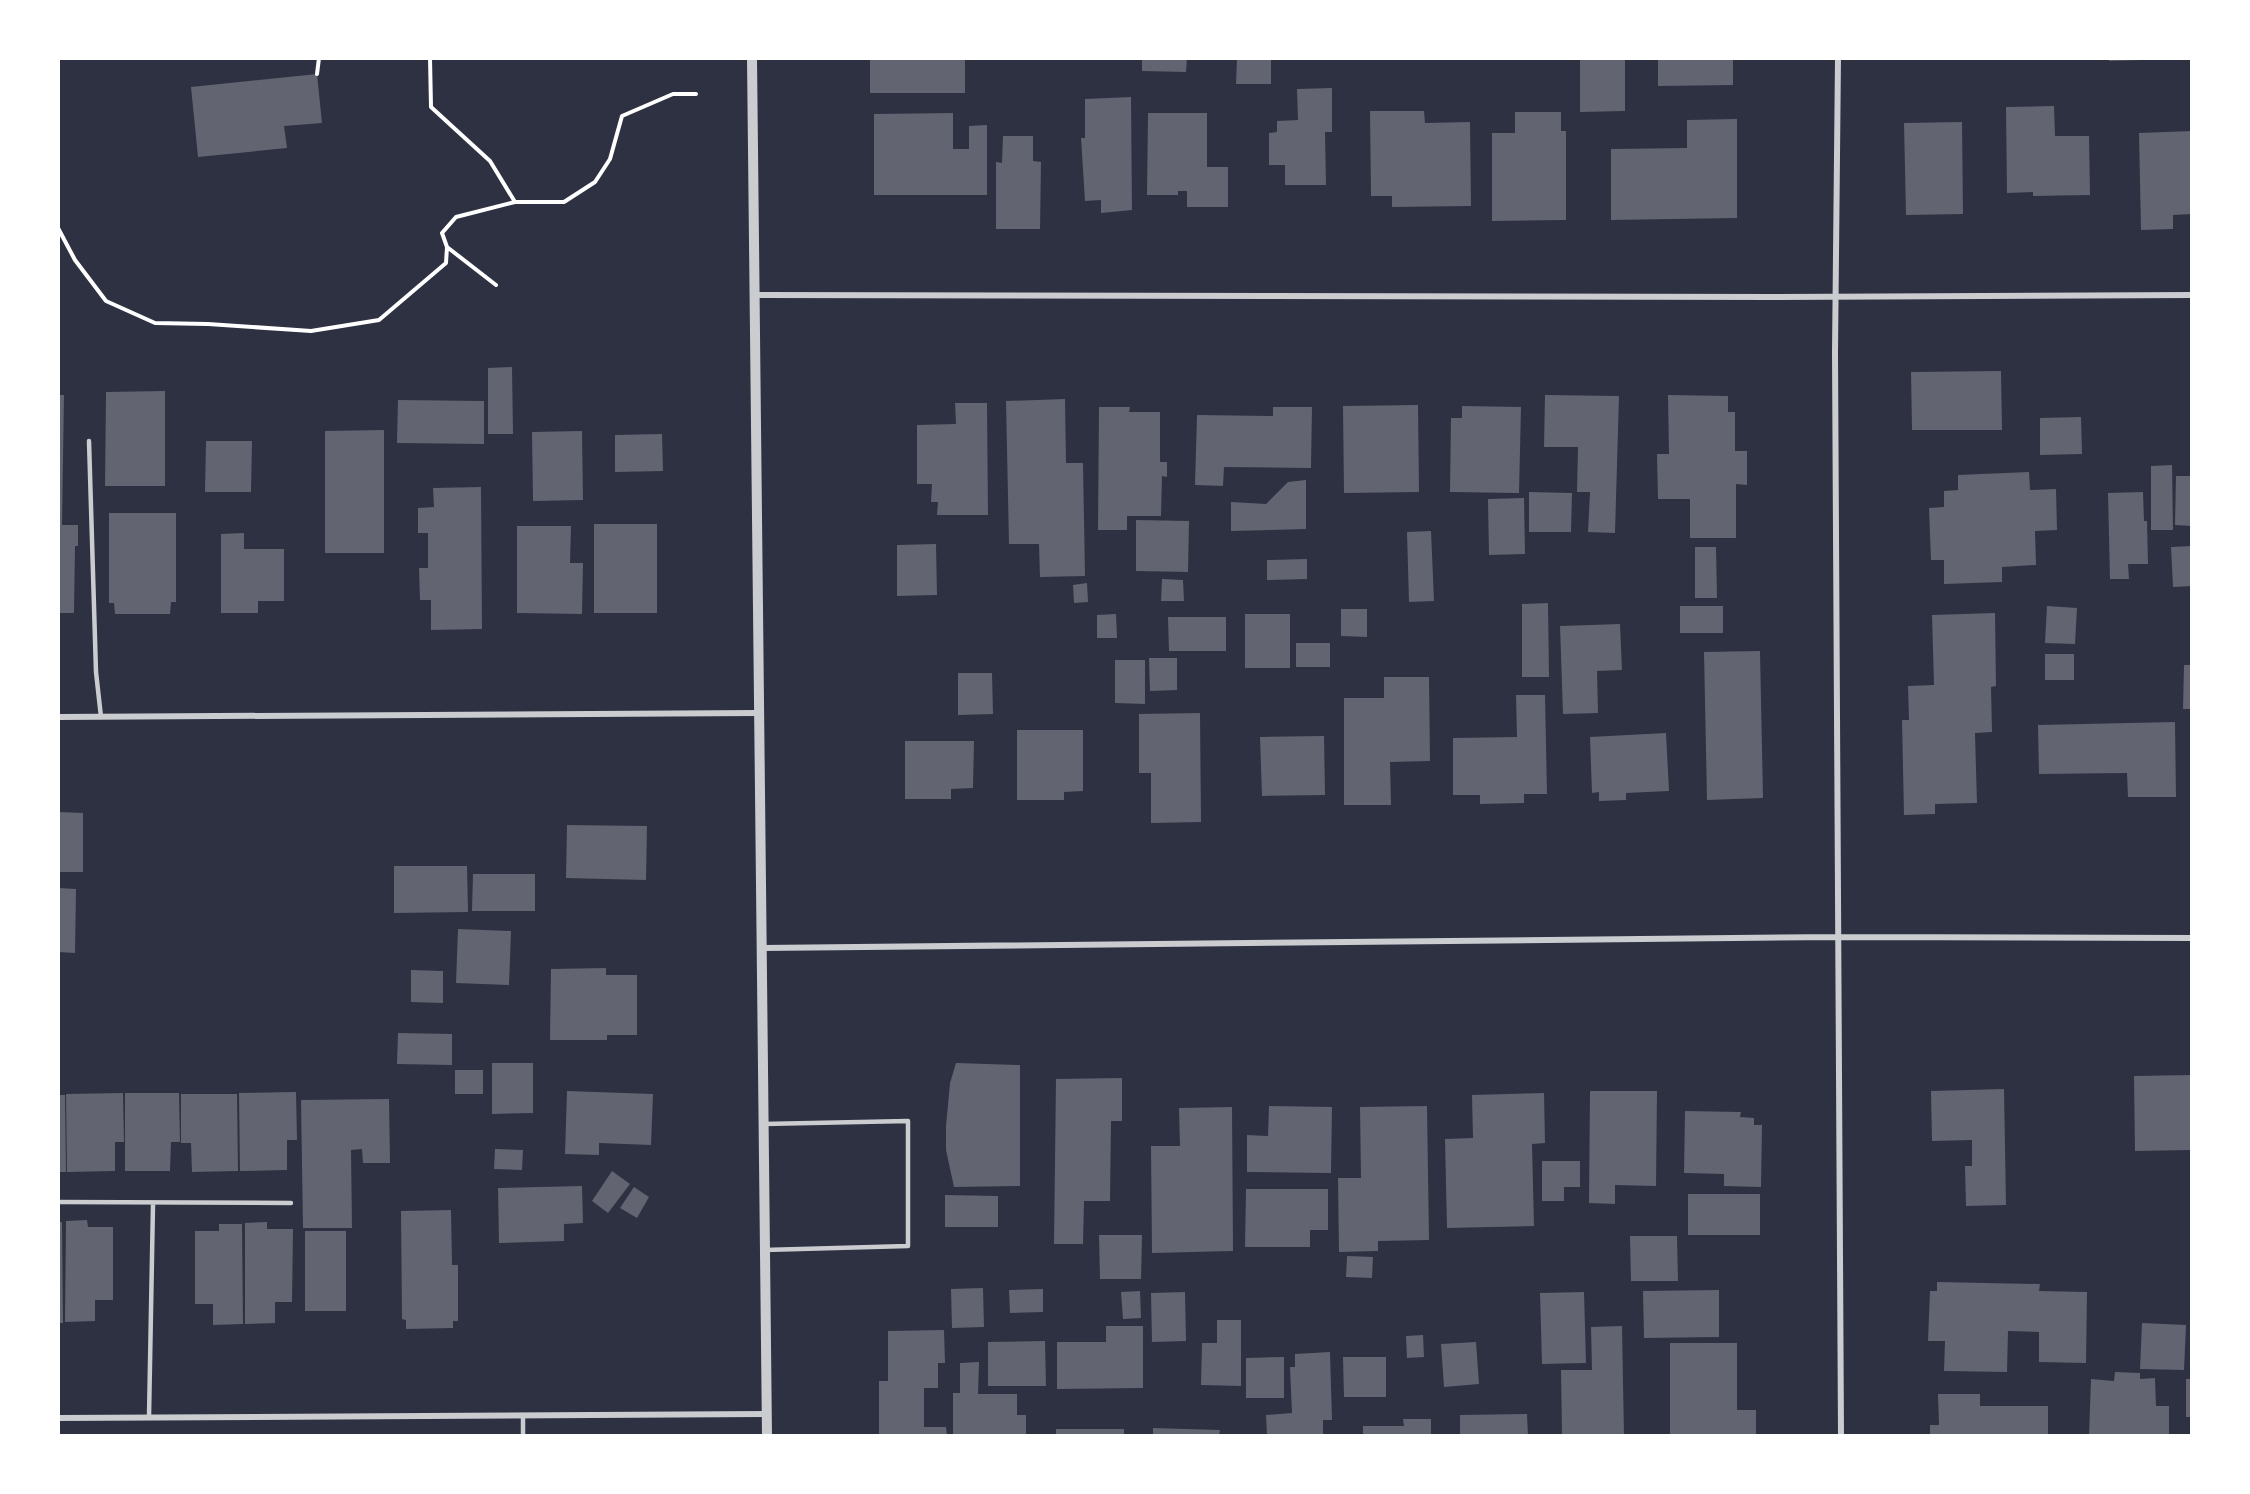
<svg xmlns="http://www.w3.org/2000/svg" width="2250" height="1494" font-family="Karla,sans-serif">
<style>
.building{fill:#626471}
.lines{fill:none;stroke-linecap:round;stroke-linejoin:round}
.path{stroke:#fff;stroke-width:4}
.service{stroke:#caccd0;stroke-width:4.5}
.minor{stroke:#caccd0;stroke-width:6}
.tertiary{stroke:#caccd0;stroke-width:10}
</style>
<rect width="100%" height="100%" fill="#2d3142"/>
<path class="building" d="M870,58H965V93H870Z
M1142,58H1187L1186,72L1142,71Z
M1237,58H1271V84H1236Z
M1580,58H1625V111L1580,112Z
M1658,58H1733V85L1658,86Z
M2109,58H2142V60L2109,61Z
M317,74L322,123L284,126L287,148L198,157L191,87Z
M1332,88V132H1325L1326,185H1285V165H1269V133L1277,132V121L1298,120L1297,89Z
M1131,97L1132,210L1101,213V200L1085,201L1081,138H1085V99Z
M2054,106L2055,136H2089L2090,195L2033,196V192L2007,193L2006,107Z
M1370,111H1424L1425,123L1470,122L1471,206L1392,207V196H1371Z
M1515,112H1561V131H1566V220L1492,221V133H1515Z
M953,113V149H969V126L987,125V195H874V114Z
M1148,113H1207V167H1228V207H1187V191H1178V195H1147Z
M1737,119V218L1611,220V149L1687,148V120Z
M1962,122L1963,214L1906,215L1904,123Z
M2192,131V214L2173,215V229L2141,230L2139,133Z
M1003,136H1033V161L1041,162L1040,229H996V162L1002,163Z
M512,367L513,434H488V368Z
M2001,371L2002,430H1912L1911,372Z
M165,391V486H105L106,392Z
M58,395H64L62,525H78V546H75L74,613H58Z
M1545,395L1619,396L1615,533L1588,532L1590,492H1577L1578,447H1544Z
M1668,395L1728,396V412H1735V451H1747V485L1736,484V538H1690V499H1658L1657,454H1669Z
M1065,399L1066,463H1083L1085,576L1040,577L1039,544H1009L1006,401Z
M398,400L484,401V444L397,443Z
M955,403H987L988,515H937L938,502H931L932,484H917V425L956,424Z
M1418,405L1419,492L1344,493L1343,406Z
M1462,406L1521,407L1519,493L1450,492L1451,418H1462Z
M1099,407H1130L1129,412H1160V462H1167V477L1162,476L1161,516H1127V530H1098Z
M1273,407H1312L1311,468L1224,467L1223,486L1195,485L1197,415L1273,416Z
M2081,417L2082,454L2040,455V418Z
M384,430V553H325V431Z
M582,431L583,500L533,501L532,432Z
M662,434L663,471L615,472V435Z
M206,441H252L251,492H205Z
M2172,465L2173,530H2151V466Z
M2029,472L2030,490L2056,489L2057,530L2035,531L2036,565L2002,567V582L1944,584V560H1931L1929,508L1944,507V491L1958,490V475Z
M2176,476H2192V526L2175,525Z
M1306,480V529L1231,531V502L1266,504L1288,482Z
M481,487L482,629L431,630V600H420L419,568H428V533H418V508L434,507L433,488Z
M1529,492L1572,493L1571,532H1529Z
M2143,492L2144,521H2147L2148,564H2128L2129,579H2110L2108,493Z
M1524,498L1525,554L1489,555L1488,499Z
M109,513H176V602H171L170,614H115L114,603H109Z
M1136,520L1189,521L1188,572L1136,571Z
M594,524H657V613H594Z
M517,526H571L570,563H583L582,614L517,613Z
M1431,531L1434,601L1409,602L1407,532Z
M244,533V549H284V601H258V613H221V534Z
M936,544L937,595L897,596V545Z
M2192,546V586L2173,587L2171,547Z
M1695,547H1716L1717,598H1695Z
M1307,559V579L1267,580V560Z
M1162,579L1183,580L1184,601H1161Z
M1087,583L1088,602L1074,603L1073,585Z
M1548,603L1549,677H1522V604Z
M1680,606H1723V633H1680Z
M2047,606L2077,608L2075,644L2045,643Z
M1341,609H1367V637L1341,636Z
M1995,613L1996,686L1991,687L1992,732L1975,733L1977,803L1935,804V814L1904,815L1902,720H1909L1908,686L1934,685L1932,615Z
M1116,614L1117,638H1097V615Z
M1245,614H1290V668H1245Z
M1168,617H1226V651H1169Z
M1620,624L1622,670L1597,671L1598,713L1563,714L1560,626Z
M1296,643H1330V667H1296Z
M1760,651L1763,798L1707,800L1704,652Z
M2045,654H2074V680H2045Z
M1149,658H1177V690L1150,691Z
M1115,660H1145V704L1115,703Z
M2184,665H2192V709H2183Z
M958,673H992L993,714L958,715Z
M1384,677H1429L1430,761L1390,762L1391,805H1344V698H1384Z
M1516,695H1545L1547,794H1524V803L1480,804V795H1453V738L1517,737Z
M1200,713L1201,822L1151,823V773H1139V714Z
M2175,722L2176,797H2128L2127,773L2039,774L2038,725Z
M1017,730H1083V791L1064,792V800H1017Z
M1666,733L1669,791L1626,793V800L1599,801V792L1592,793L1590,737Z
M1324,736L1325,795L1262,796L1260,737Z
M905,741H974L973,788L951,789V799H905Z
M58,812L83,813V872H58Z
M567,825L647,826L646,880L566,878Z
M394,866H467L468,912L394,913Z
M473,874H535V911H472Z
M58,888L76,889L75,953L58,952Z
M458,929L511,931L509,985L456,983Z
M606,968V975H637V1035H607V1040H550L551,969Z
M411,970L443,971V1003L411,1002Z
M398,1033L452,1034V1065L397,1064Z
M492,1063H533V1113L492,1114Z
M956,1063L1020,1065V1186L954,1187L946,1150V1126L950,1083Z
M455,1070H483V1094H455Z
M2192,1075L2191,1150L2135,1151L2134,1076Z
M1122,1078V1121H1111L1110,1201H1084L1083,1244H1054L1056,1079Z
M2004,1089L2006,1205L1966,1206L1965,1166H1972V1140L1932,1141L1931,1091Z
M567,1091L653,1094L651,1145L599,1143V1155L565,1154Z
M1590,1091H1657L1656,1186L1615,1185V1204L1589,1203Z
M296,1092L297,1140H287V1170L240,1171L239,1093Z
M123,1093L124,1142H115V1171L67,1172L66,1094Z
M125,1093H179L180,1142H171L170,1171H125Z
M1544,1093L1545,1143L1532,1144L1534,1226L1447,1228L1445,1139L1473,1138L1472,1095Z
M181,1094H237L238,1171L192,1172L191,1143H181Z
M58,1095H65L66,1172H58Z
M389,1099L390,1163H363L362,1149L351,1150L352,1228H303L301,1100Z
M1269,1106L1332,1107L1331,1173L1247,1172V1135L1268,1136Z
M1427,1106L1429,1240L1378,1241V1251L1339,1252L1338,1178H1361L1360,1107Z
M1232,1107L1233,1251L1152,1253L1151,1146H1180L1179,1108Z
M1685,1111L1741,1112L1740,1117L1754,1118V1125H1762L1761,1187L1724,1186V1174L1684,1173Z
M495,1149L523,1150L522,1170L494,1169Z
M1542,1161H1580V1187H1564V1201H1542Z
M612,1171L630,1184L608,1213L592,1201Z
M582,1186L583,1223L564,1224V1241L499,1243L498,1188Z
M634,1187L649,1197L637,1218L620,1208Z
M1246,1189H1328V1230H1310V1247H1245Z
M1688,1194H1760V1235H1688Z
M945,1195L998,1196V1227H945Z
M451,1210L452,1265H458V1321H453V1328L406,1329V1320L402,1319L401,1211Z
M87,1220L88,1227H113V1300H95V1321L65,1322L66,1221Z
M58,1222H62L63,1323H58Z
M267,1222V1229H293L292,1302H275V1323L245,1324V1223Z
M219,1224H242L243,1324L213,1325V1304H195V1231H219Z
M305,1231H346V1311H305Z
M1099,1235H1142L1141,1279H1100Z
M1630,1236H1677L1678,1281H1631Z
M1347,1256L1373,1257L1372,1278L1346,1277Z
M1937,1282L2040,1284L2039,1291L2087,1292L2086,1363L2039,1362V1332L2008,1331L2007,1372L1944,1371L1945,1341H1928L1930,1291H1937Z
M983,1288L984,1327L952,1328L951,1289Z
M1043,1289V1312L1010,1313L1009,1290Z
M1719,1290V1337L1644,1338L1643,1291Z
M1140,1291L1141,1318L1123,1319L1121,1292Z
M1185,1292L1186,1341L1152,1342L1151,1293Z
M1584,1292L1586,1363L1542,1364L1540,1293Z
M1217,1320H1241V1386L1201,1385L1202,1343H1217Z
M2142,1323L2186,1325L2184,1370L2140,1369Z
M1106,1326H1143V1388L1057,1389V1342H1106Z
M1622,1326L1624,1436H1562L1561,1370H1592L1591,1327Z
M944,1330L945,1363H938V1388H924V1427H946L947,1436H879V1381H888V1331Z
M1423,1335L1424,1357L1407,1358L1406,1336Z
M1045,1341L1046,1386H988V1342Z
M1476,1342L1479,1384L1444,1387L1441,1344Z
M1670,1343H1737V1410H1756V1436L1670,1434Z
M1330,1352L1332,1420H1323V1436H1267L1266,1415L1292,1413L1290,1367H1295V1354Z
M1284,1357V1398H1246V1358Z
M1343,1357H1386V1397H1344Z
M979,1362L978,1394H1017V1415H1026V1436H953V1393H960V1363Z
M2115,1372L2140,1373V1379L2155,1378L2156,1406H2169V1436H2089L2091,1379L2114,1381Z
M2186,1379H2192V1417H2186Z
M1938,1394H1980V1406H2048V1436H1930V1425H1939Z
M1527,1414L1528,1436H1460V1415Z
M1403,1419H1431V1436H1363V1426H1404Z
M1153,1428L1220,1430L1219,1436H1153Z
M1056,1429H1124V1436H1056Z"/>
<g class="lines">
<path class="path" d="M430,58L431,107L490,161L515,202H564L595,182L610,159L622,116L673,94H696
M317,74L319,58
M58,228L75,260L106,301L155,323L208,324L311,331L379,320L446,263L447,247L442,233L456,217L515,202
M447,247L496,285"/>
<path class="service" d="M89,441L96,672L101,717
M763,1124L908,1121V1246L764,1250
M58,1202L291,1203
M149,1417L153,1204
M523,1436V1415"/>
<path class="minor" d="M1838,58L1835,353L1841,1436
M755,295L1774,297L2192,295
M58,717L758,713
M761,948L1838,937L2192,938
M58,1418L767,1414"/>
<path class="tertiary" d="M752,58L767,1436"/>
</g>
<rect width="2250" height="1494" fill="none" stroke="#ffffff" stroke-width="120"/>
</svg>
